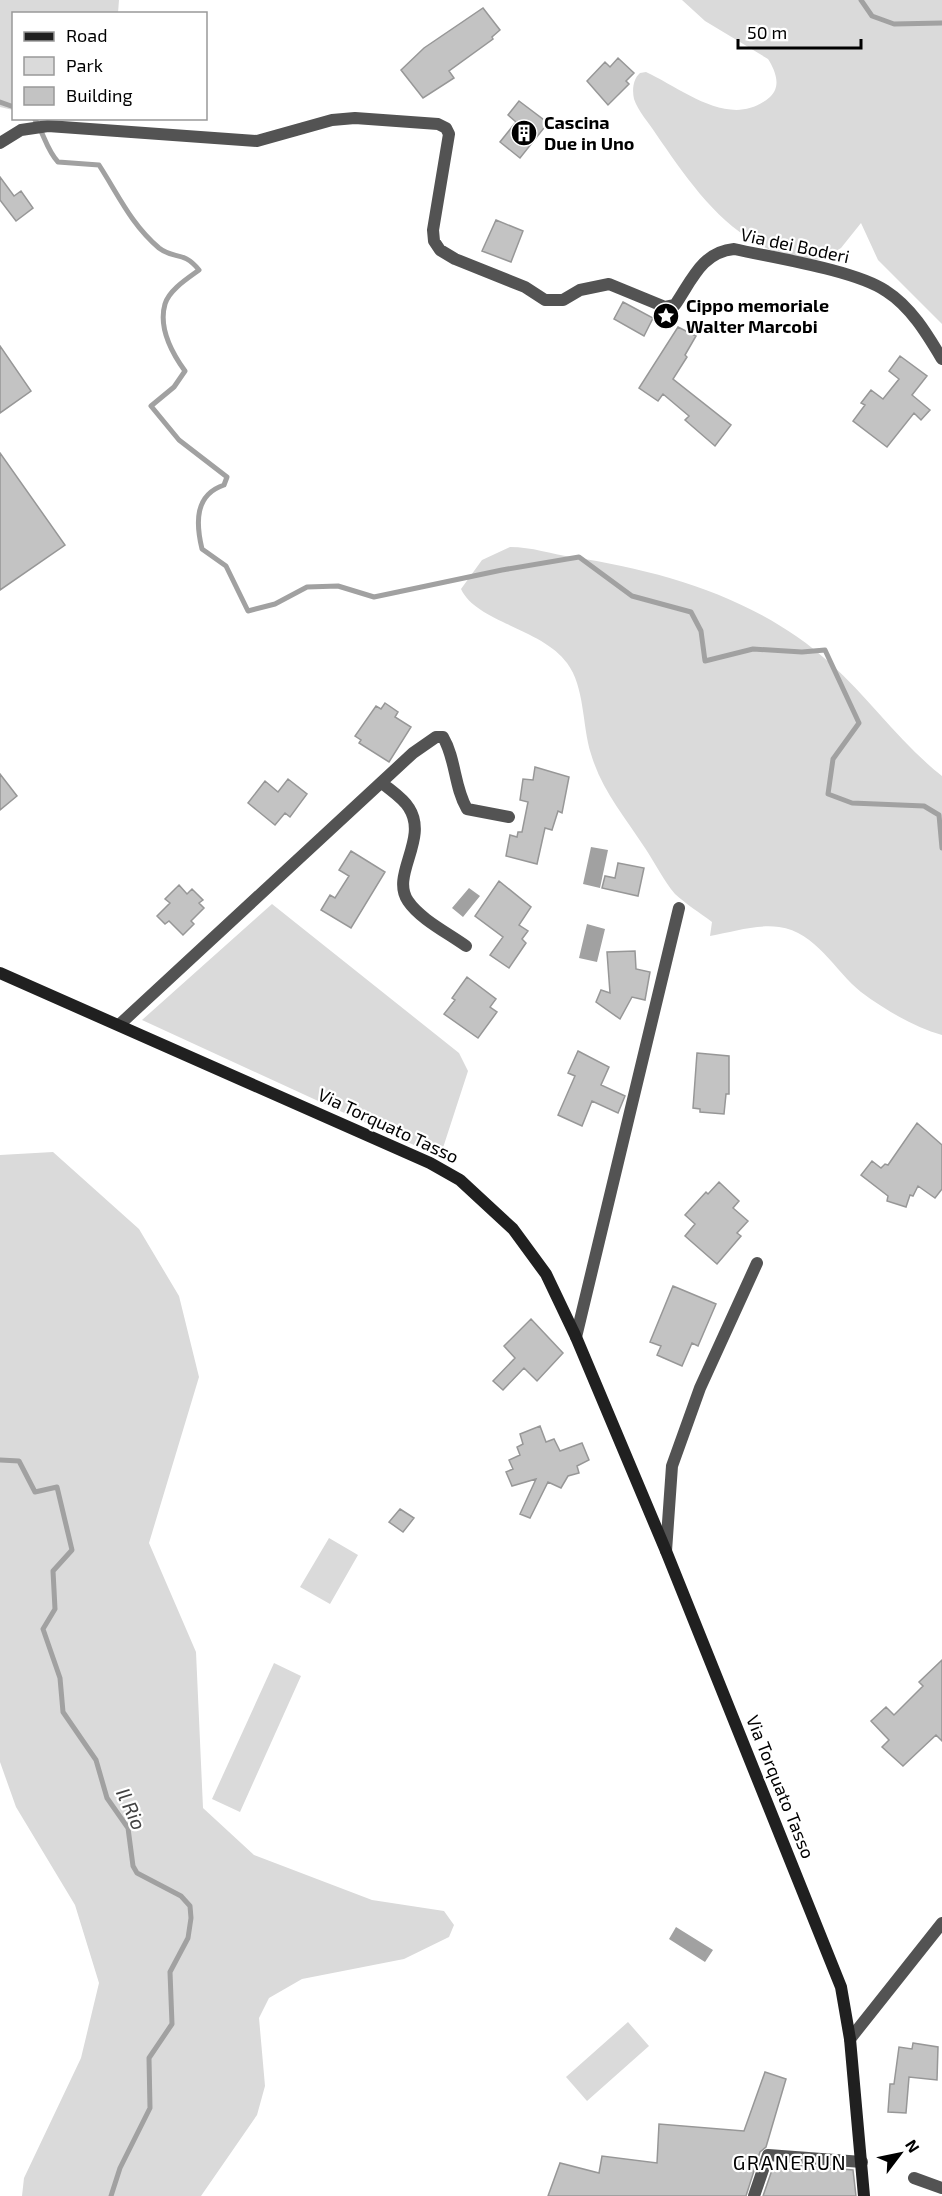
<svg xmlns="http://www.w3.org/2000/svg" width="942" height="2196" font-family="'Exo 2',sans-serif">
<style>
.green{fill:#dadada}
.water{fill:#a1a1a1}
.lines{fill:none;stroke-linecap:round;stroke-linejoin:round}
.stream{stroke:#a1a1a1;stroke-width:5}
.building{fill:#c3c3c3;stroke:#979797;stroke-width:1.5}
.street{stroke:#535353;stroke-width:12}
.secondary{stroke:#202020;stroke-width:12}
.labels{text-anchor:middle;stroke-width:4.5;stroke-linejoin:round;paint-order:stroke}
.poi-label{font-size:18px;font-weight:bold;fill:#000;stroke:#fff;text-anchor:start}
.street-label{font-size:18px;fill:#000;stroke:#fff}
.water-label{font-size:20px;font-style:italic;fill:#424242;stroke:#fff}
.neighbourhood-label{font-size:20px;letter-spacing:1.5px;fill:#000;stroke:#fff}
</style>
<rect width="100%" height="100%" fill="#fff"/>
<path class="green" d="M0,0H119L118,13L14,14L13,110L0,107Z
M682,0H942V324L878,260L861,223L841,248L821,260C799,259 774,254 755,242C713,218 683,173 656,134C649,123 638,111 634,99C632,90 633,79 640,73L646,72C683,89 731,131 770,97C782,86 775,70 768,59L705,21Z
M510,547C532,547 551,554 572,557C664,571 760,599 830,663C870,699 900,743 942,776V1035C914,1027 885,1010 861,992C835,971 816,932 779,927C757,924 732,932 710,936L712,922C700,913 686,904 675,894C664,881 655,863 645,848C625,817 602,791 591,754C582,725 585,687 567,663C543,629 476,622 461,589L482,560Z
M272,904L459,1053L468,1071L440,1157L142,1020Z
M53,1152L139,1229L179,1296L199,1377L149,1543L196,1652L203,1808L254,1855L372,1900L444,1911L454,1925L449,1937L404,1959L302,1979L269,1998L259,2018L265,2086L257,2115L201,2196H22L24,2178L81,2058L99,1983L75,1905L16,1807L0,1762V1155Z
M329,1538L358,1555L330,1604L300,1587Z
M274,1663L301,1676L240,1812L212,1799Z
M628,2022L649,2046L587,2101L566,2077Z"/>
<path class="water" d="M591,847L608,850L600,888L583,884Z
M469,888L480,896L463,917L452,908Z
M587,924L605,929L597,962L579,958Z
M676,1927L713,1950L705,1962L669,1939Z"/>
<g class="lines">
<path class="stream" d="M861,0L872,16L894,24L942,23
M0,102L14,107
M34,118C44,133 46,149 58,162L99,165C119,196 131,224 159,248C174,260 183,250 199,270C188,278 169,290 165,304C158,328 172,353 185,371L174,387L151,406L179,440L227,477L224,485C194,495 196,524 202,549L226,566L248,611L275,604L307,587L338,586L374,597L502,570L579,557L632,596L691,612L701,631L705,661L753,649L802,652L825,650L859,723L833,759L828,794L852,803L924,806L939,815L942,848
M0,1460L19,1461L35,1492L57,1487L72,1550L53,1571L55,1609L43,1629L60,1678L63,1712L96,1760L107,1798L128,1828L133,1866L137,1873L181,1896L190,1906L191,1918L188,1938L170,1972L172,2024L149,2058L150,2108L120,2168L111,2196"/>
</g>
<path class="building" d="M483,8L500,30L492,37L493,39L449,71L454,78L423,98L401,70L424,48Z
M618,58L634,73L626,81L629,84L608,105L587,81L605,62L610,67Z
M519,101L548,123L520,158L500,142L516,122L508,115Z
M0,177L14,196L21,191L33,208L16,221L0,200Z
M496,220L523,231L511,262L482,251Z
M623,302L653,318L644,336L614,319Z
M678,327L696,336L685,355L687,357L673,379L731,425L715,446L685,420L689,416L663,394L658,401L639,388Z
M0,346L31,391L0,413Z
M900,356L927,376L912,395L930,410L921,420L914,413L887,447L853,421L865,405L861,403L871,390L883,399L899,379L889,371Z
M0,453L65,545L0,590Z
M385,703L398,712L395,717L411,727L389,762L359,743L361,740L355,736L376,706L381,709Z
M535,767L569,777L562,813L558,811L552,830L545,828L537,864L506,856L510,835L517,837L518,832H522L528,802L520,800L523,779L533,780Z
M0,774L17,796L0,810Z
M288,779L307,794L290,817L285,813L275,825L248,803L265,781L278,792Z
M351,851L385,872L351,928L321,910L330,895L335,898L349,876L339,870Z
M618,863L644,868L638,896L602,888L605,876L615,878Z
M499,881L531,907L519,925L528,931L522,939L526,943L509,968L490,955L503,937L475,916Z
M179,885L187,894L192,889L203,900L199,903L204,908L191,921L194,924L183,935L169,921L165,924L157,916L170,903L165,899Z
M635,951L636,969L650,972L645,1000L632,997L620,1019L596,1002L601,990L610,993L607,952Z
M467,977L496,999L490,1007L497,1012L478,1038L444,1014L455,1000L452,998Z
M578,1051L609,1067L601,1085L625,1096L618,1113L592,1101L582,1126L558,1115L575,1076L568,1073Z
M697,1053L729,1056V1094H726L724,1114L700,1112V1109L693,1108Z
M917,1123L942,1145V1189L935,1198L918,1186L913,1196L910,1195L906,1207L887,1201L888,1196L861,1175L872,1161L881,1168L885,1164L888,1165Z
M719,1182L739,1201L733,1208L748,1221L737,1233L741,1236L717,1264L685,1236L695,1224L685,1215L706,1192L708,1194Z
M673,1286L716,1304L698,1346L692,1343L682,1366L657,1355L661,1346L650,1342Z
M531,1319L563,1353L537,1381L524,1368L503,1390L493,1381L515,1358L504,1346Z
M540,1426L546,1442L554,1439L560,1451L582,1443L589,1460L577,1466L579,1473L568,1476L561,1488L548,1482L530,1518L520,1514L536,1479L512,1486L506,1472L513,1469L509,1460L520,1455L517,1447L523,1444L520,1434Z
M400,1509L414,1518L403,1532L389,1522Z
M942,1660V1741L936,1735L903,1766L882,1747L889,1740L871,1721L886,1707L894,1715L923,1686L919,1682Z
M913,2043L938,2047L937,2080L909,2077L906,2113L888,2112L890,2084H894L899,2047L912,2049Z
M765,2072L786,2079L766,2147L760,2152L746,2196H548L560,2163L599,2173L602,2156L657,2163L659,2124L744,2131Z
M795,2165L853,2170L856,2196H763L773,2167L794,2170Z"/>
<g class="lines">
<path class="street" d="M0,143L21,130L48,126L257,141L332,120L355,118L438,124L446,128L449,134L433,230L434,241L440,250L455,259L525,287L545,300H563L580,290L609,284L665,307L675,305C692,280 702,252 734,249C774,258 855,270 886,291C911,307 927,334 942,359
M382,783C390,790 403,798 409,808C429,839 390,875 408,901C420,919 448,933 466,946
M119,1025L413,753L436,737H443C456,759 454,787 467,809L509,817
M576,1337L679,908
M666,1551L672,1466L700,1388L757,1263
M850,2039L942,1923
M914,2178L942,2188
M754,2196L768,2155L862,2162"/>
<path class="secondary" d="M0,973L430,1163L460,1180L513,1229L546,1274L576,1337L666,1551L841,1987L850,2039L864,2196"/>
</g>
<defs>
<symbol id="building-disc" viewBox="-11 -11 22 22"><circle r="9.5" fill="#000" stroke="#fff"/><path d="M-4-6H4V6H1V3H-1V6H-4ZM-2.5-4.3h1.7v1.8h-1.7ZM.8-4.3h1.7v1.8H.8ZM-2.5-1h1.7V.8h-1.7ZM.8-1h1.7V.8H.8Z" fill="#fff"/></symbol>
<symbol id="sight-disc" viewBox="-11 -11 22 22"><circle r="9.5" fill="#000" stroke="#fff"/><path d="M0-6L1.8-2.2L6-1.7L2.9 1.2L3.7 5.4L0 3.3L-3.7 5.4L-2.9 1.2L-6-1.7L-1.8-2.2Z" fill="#fff"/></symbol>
</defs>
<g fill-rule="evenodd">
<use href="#building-disc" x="509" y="118" width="30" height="30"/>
<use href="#sight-disc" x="651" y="301" width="30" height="30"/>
</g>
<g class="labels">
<g class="poi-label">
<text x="544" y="129">Cascina<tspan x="544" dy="21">Due in Uno</tspan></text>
<text x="686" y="312">Cippo memoriale<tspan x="686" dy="21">Walter Marcobi</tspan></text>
</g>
<g class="street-label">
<text transform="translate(795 246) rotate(12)" y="6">Via dei Boderi</text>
<text transform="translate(388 1126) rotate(25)" y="6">Via Torquato Tasso</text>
<text transform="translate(780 1787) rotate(68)" y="6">Via Torquato Tasso</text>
</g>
<g class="water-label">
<text transform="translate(131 1809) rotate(65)" y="7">Il Rio</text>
</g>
<g class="neighbourhood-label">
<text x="790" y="2170">GRANERUN</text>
</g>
</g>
<rect x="12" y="12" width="195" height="108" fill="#ffffff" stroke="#999999" stroke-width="1.5"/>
<rect x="24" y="32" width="30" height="9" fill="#202020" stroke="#999999" stroke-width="1.5"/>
<text x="66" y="42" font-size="18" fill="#000000">Road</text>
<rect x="24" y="57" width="30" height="18" fill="#dadada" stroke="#999999" stroke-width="1.5"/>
<text x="66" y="72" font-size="18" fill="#000000">Park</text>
<rect x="24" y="87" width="30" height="18" fill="#c3c3c3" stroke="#999999" stroke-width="1.5"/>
<text x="66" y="102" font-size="18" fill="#000000">Building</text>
<g transform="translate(900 2154) rotate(58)" stroke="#ffffff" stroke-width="4.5" paint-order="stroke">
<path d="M0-4.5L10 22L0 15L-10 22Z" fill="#000000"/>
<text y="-9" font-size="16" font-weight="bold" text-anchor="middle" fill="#000000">N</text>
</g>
<path d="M738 39v9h123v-9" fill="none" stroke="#000000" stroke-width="3"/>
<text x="747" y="39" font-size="18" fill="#000000" stroke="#ffffff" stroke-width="4.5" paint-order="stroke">50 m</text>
</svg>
